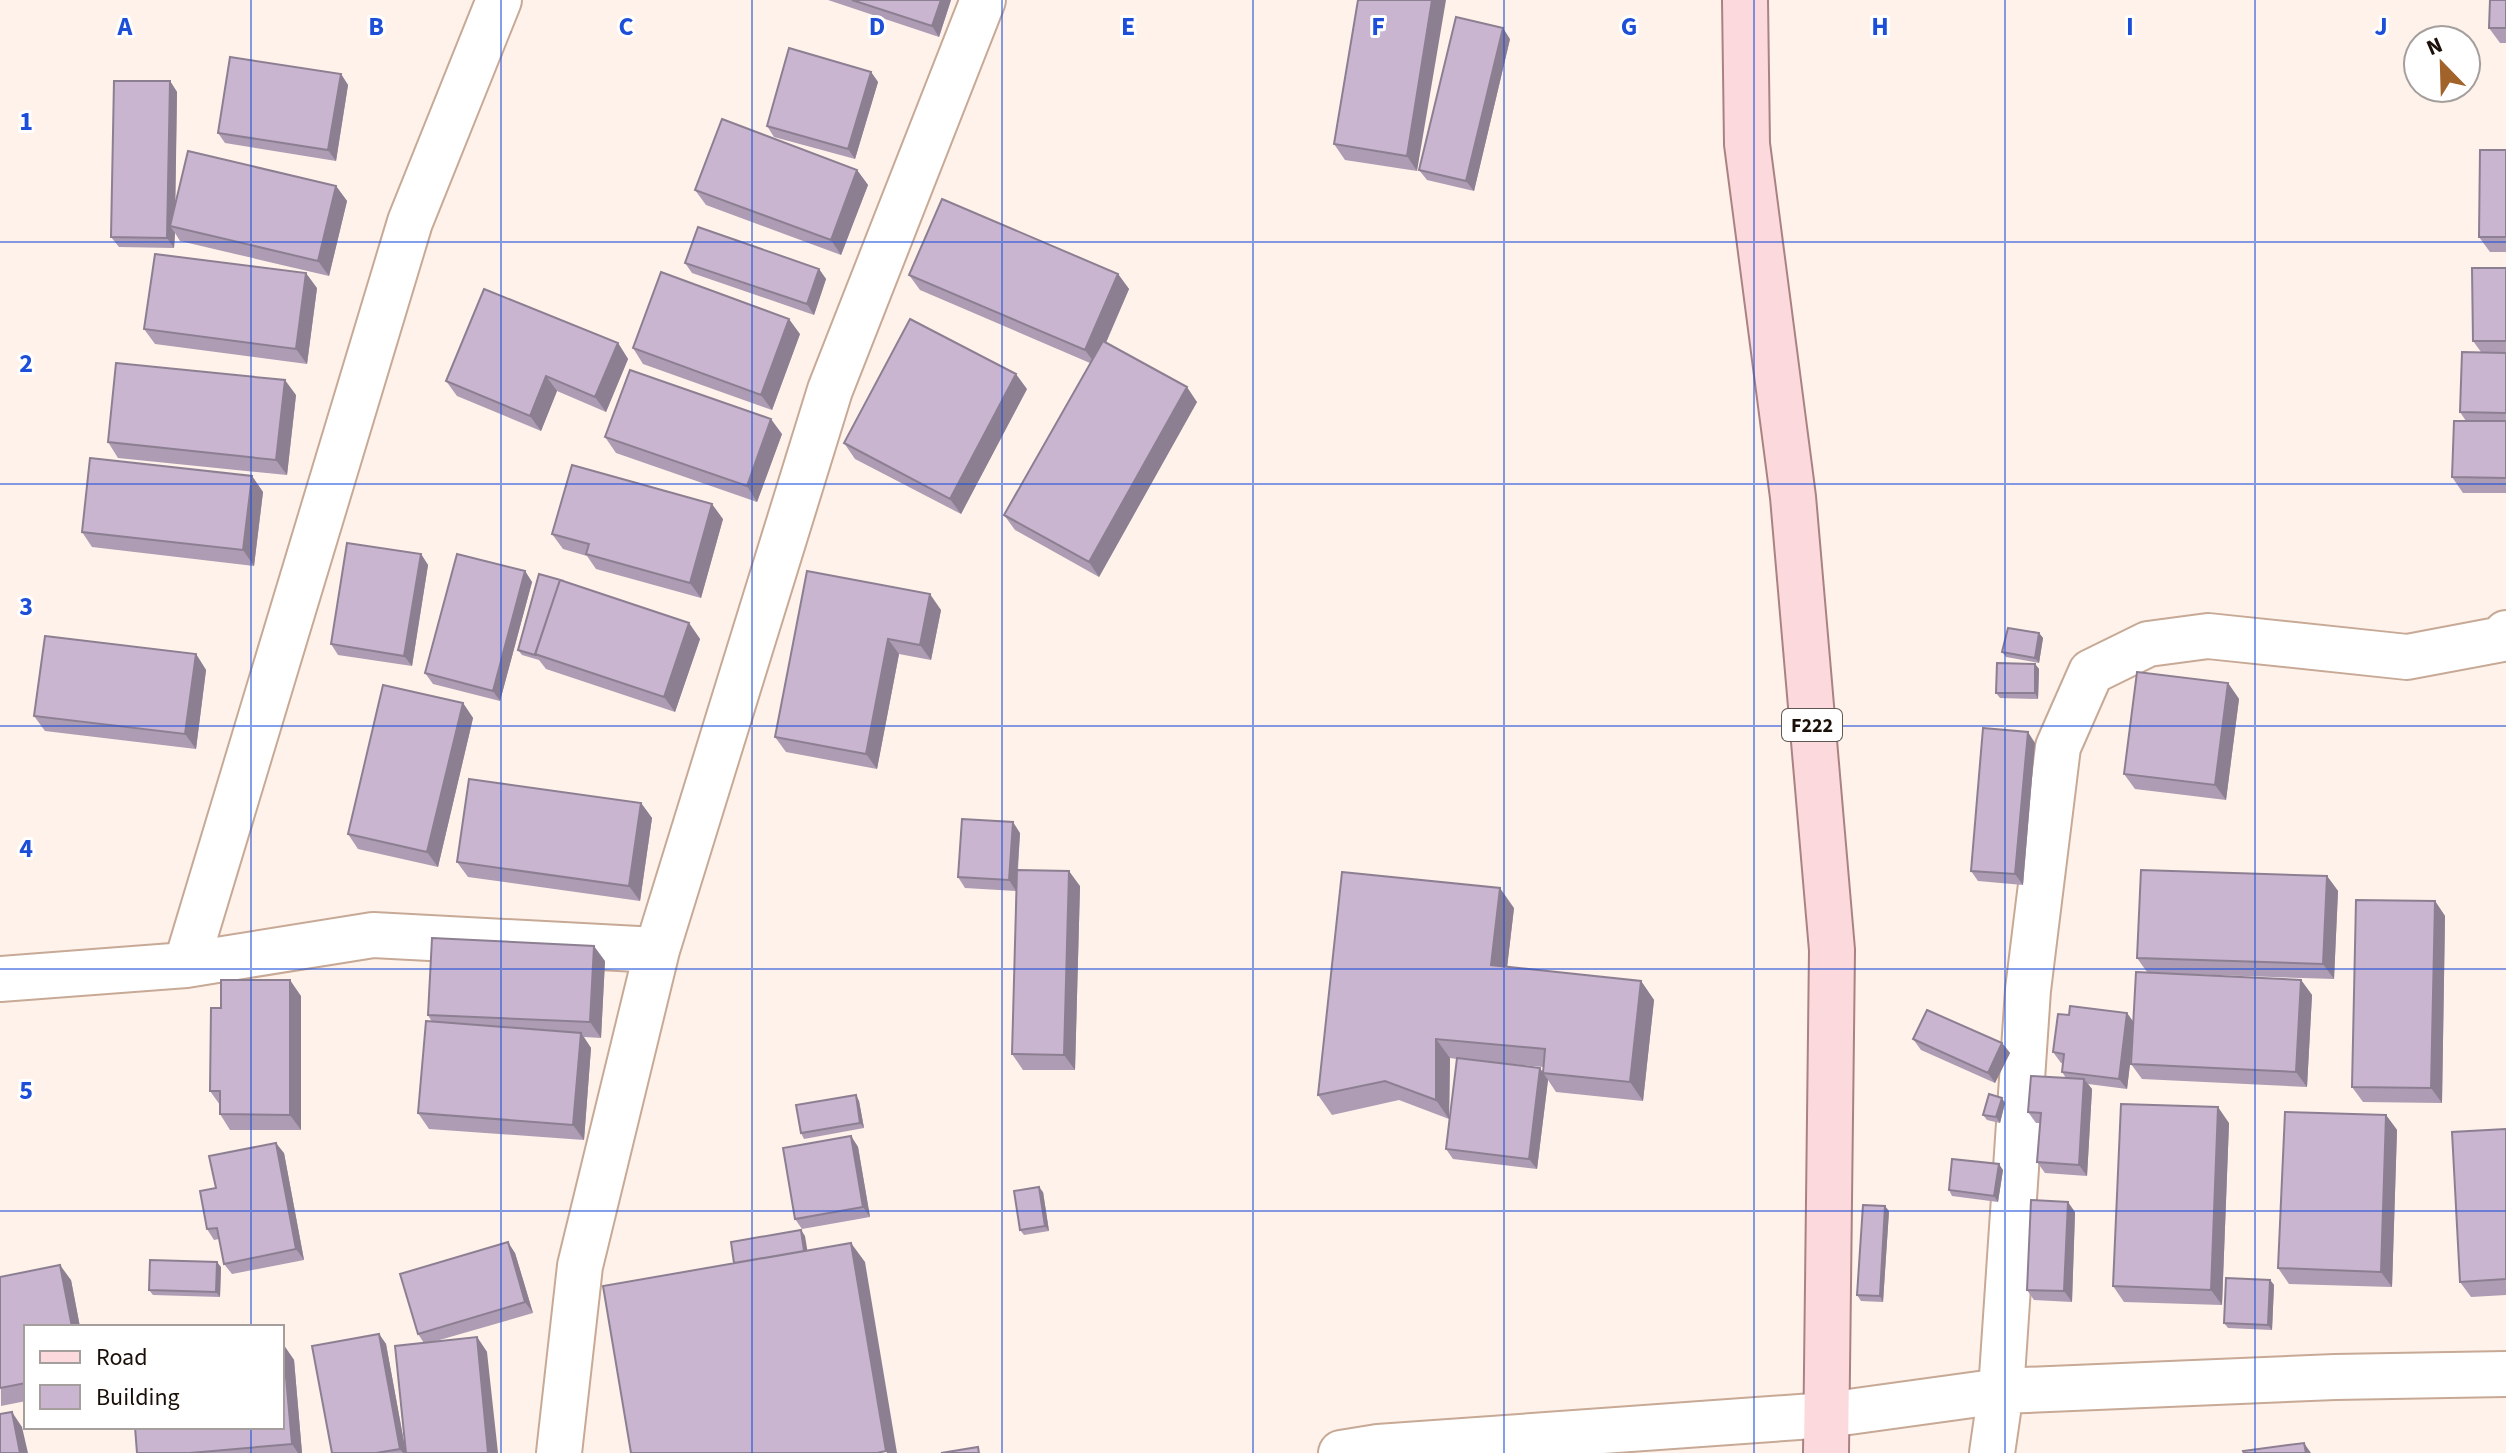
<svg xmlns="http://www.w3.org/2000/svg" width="2506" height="1453" font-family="'Source Sans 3',sans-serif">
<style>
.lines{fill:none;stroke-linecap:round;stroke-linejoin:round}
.minor-casing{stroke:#c7a996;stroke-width:48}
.primary-casing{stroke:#ab8283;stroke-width:48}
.minor{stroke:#fff;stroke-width:44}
.primary{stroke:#fbd9dc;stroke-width:44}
.wall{fill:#ad9cb3;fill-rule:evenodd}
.shaded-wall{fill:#8d7f92}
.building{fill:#c9b5d0;stroke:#8d7f92;stroke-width:2}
.grid{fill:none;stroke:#1d4ed8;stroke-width:2;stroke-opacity:0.55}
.labels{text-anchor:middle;stroke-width:6;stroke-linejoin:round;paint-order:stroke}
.shield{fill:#fff;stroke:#5f5853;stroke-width:2}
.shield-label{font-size:20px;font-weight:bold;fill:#1b1009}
.grid-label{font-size:26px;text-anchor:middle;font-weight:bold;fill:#1d4ed8;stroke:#fff;stroke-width:6;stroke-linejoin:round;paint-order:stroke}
</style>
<rect width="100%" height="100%" fill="#fef2ea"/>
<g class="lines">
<defs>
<path id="minor" d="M186,965L410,222L499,0
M0,979L186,965L373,935L657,950
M559,1453L580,1266L657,950L830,390L983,0
M1341,1453L1378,1447L1827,1415L2001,1391L2335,1377L2506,1374
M1992,1453L2001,1391L2028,990L2058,747L2091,672L2148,644L2208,636L2407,657L2502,639L2506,633"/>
<path id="primary" d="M1745,0L1747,144L1793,497L1832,950L1826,1453"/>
</defs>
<use href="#minor" class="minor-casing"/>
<use href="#primary" class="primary-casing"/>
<use href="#minor" class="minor"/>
<use href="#primary" class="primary"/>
</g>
<path class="wall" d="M828,0H951L939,37Z
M1358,0L1417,171L1345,160L1334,144Z
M2506,0V43H2500L2489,28Z
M1510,39L1474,191L1427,180L1419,170Z
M871,72L878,82L855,159L774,137L767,126Z
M341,74L348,85L336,161L225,143L218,133Z
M170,81L177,92L175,204L336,186L347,201L329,276L180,241L175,233L174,248L119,247L111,237Z
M2506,150V252H2490L2479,237Z
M857,170L868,185L841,255L706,205L695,190Z
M685,263L819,269L826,279L814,315L692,273Z
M2506,268V493H2463L2452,477L2466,421L2460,412L2481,352L2473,341Z
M1118,274L1129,289L1106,343L1197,402L1099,577L1015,530L1004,515L1090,363L920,290L909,275Z
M317,288L307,364L155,344L144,329Z
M800,334L772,410L643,364L633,348Z
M618,343L628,359L606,412L557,391L541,431L457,396L446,381Z
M1027,389L961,514L855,459L844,443Z
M296,395L287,475L118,458L108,442Z
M782,434L757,502L616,453L605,437Z
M252,476L263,492L254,566L92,547L82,532Z
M723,519L701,598L596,569L587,556L563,549L552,534Z
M421,554L428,565L412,666L338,655L331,644Z
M525,571L532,582L500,701L433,684L425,673Z
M807,571L941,610L931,660L899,654L877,769L786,752L775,737Z
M564,582L689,623L700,639L675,712L546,669L539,660L522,655L518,650Z
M2039,633L2043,638L2039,663L2006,657L2002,652Z
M196,654L206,670L196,749L45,731L34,716Z
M2035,664L2039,669L2038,699L2000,698L1996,693Z
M2228,683L2239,699L2226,800L2135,789L2124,774Z
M463,703L473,718L438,867L358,849L348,834Z
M2035,743L2023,885L1978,881L1971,871Z
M641,803L652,818L640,901L468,877L457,862Z
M1020,833L1018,870L1080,886L1075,1070H1023L1012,1054L1016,891L965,888L958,877Z
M2327,876L2338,891L2334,979L2184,974L2301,980L2312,995L2307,1087L2142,1079L2131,1064L2132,1045L2127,1089L2088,1084L2092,1089L2087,1176L2045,1173L2037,1162L2040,1123H2036L2028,1112L2066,1078L2062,1072L2063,1063H2061L2053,1052L2069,1015L2127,1013L2133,1022L2147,972L2137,958Z
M2435,901L2445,916L2442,1103L2363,1102L2352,1087Z
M1514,908L1507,967L1641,981L1654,1000L1643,1101L1556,1092L1548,1080L1537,1169L1453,1159L1446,1149L1457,1059L1450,1058L1449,1119L1399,1100L1332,1115L1318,1095ZM1509,1064L1543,1067V1071Z
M605,961L601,1038L584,1037L591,1048L584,1140L429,1129L418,1113L432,1022L428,1015Z
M301,996V1130H230L220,1114V1105L210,1091L221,1008Z
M1913,1039L2002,1043L2010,1053L1995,1083L1921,1050Z
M856,1095L859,1101L864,1128L804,1139L801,1133Z
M2005,1103L2000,1123L1987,1120L1983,1115Z
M2386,1115L2397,1130L2392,1287L2289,1284L2278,1268Z
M2229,1123L2222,1305L2124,1302L2113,1286Z
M2506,1129V1295L2471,1297L2460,1282Z
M851,1136L858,1147L870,1217L802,1229L795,1219Z
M284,1153L304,1260L232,1274L224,1264L219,1239L214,1240L207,1229L216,1188Z
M2003,1170L1998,1202L1952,1196L1949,1190Z
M1043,1192L1049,1231L1024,1235L1020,1230Z
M1889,1211L1883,1302L1861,1301L1857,1295Z
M2075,1212L2072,1302L2034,1300L2027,1290Z
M515,1253L533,1313L436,1341L477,1337L487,1352L424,1343L418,1334Z
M221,1267L220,1297L153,1295L149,1290Z
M0,1277L71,1280L80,1327H26V1401L1,1406Z
M2270,1280L2274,1285L2272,1330L2228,1328L2224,1323Z
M379,1334L386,1344L406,1453H332Z
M283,1344L294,1360L302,1453H137Z"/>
<path class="shaded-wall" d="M941,0H951L939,37L932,26Z
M1432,0H1446L1417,171L1407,156Z
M1503,28L1510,39L1474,191L1466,181Z
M871,72L878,82L855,159L848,149Z
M341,74L348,85L336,161L328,150Z
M170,81L177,92L175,227L170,226L175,233L174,248L167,238Z
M857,170L868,185L841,255L831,240Z
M336,186L347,201L329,276L318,261Z
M819,269L826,279L814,315L807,304Z
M306,273L317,288L307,364L296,349Z
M1118,274L1129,289L1096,365L1085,350Z
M789,319L800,334L772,410L761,395Z
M618,343L628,359L606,412L595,397Z
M1016,374L1027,389L961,514L950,499Z
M546,376L557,391L541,431L530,416Z
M285,380L296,395L287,475L276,460Z
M1187,387L1197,402L1099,577L1089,562Z
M771,419L782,434L757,502L747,486Z
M252,476L263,492L254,566L243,550Z
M712,504L723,519L701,598L690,583Z
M421,554L428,565L412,666L404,656Z
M525,571L532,582L500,701L493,691Z
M930,594L941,610L931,660L920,645Z
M689,623L700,639L675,712L664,697Z
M2039,633L2043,638L2039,663L2035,658Z
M888,639L899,654L877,769L866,754Z
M196,654L206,670L196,749L185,734Z
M2035,664L2039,669L2038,699L2035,693Z
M2228,683L2239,699L2226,800L2215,785Z
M463,703L473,718L438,867L427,852Z
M2028,732L2035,743L2023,885L2015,874Z
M641,803L652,818L640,901L629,886Z
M1013,822L1020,833L1016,891L1009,880Z
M1069,871L1080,886L1075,1070L1064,1055Z
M2327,876L2338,891L2334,979L2323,964Z
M1500,888L1514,908L1505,985L1491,965Z
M2435,901L2445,916L2442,1103L2431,1088Z
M594,946L605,961L601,1038L590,1022Z
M290,980L301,996V1130L290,1115Z
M2301,980L2312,995L2307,1087L2296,1072Z
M1641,981L1654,1000L1643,1101L1630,1082Z
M2127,1013L2135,1024L2127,1089L2119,1079Z
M581,1033L591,1048L584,1140L573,1125Z
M1436,1039L1450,1058L1449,1119L1436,1100Z
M2002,1043L2010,1053L1995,1083L1988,1073Z
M1540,1068L1548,1080L1537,1169L1529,1159Z
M2084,1079L2092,1089L2087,1176L2079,1165Z
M856,1095L859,1101L864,1128L860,1123Z
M2002,1098L2005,1103L2000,1123L1996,1117Z
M2218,1107L2229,1123L2222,1305L2211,1290Z
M2386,1115L2397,1130L2392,1287L2381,1272Z
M851,1136L858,1147L870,1217L863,1207Z
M276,1143L284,1153L304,1260L296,1249Z
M1999,1164L2003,1170L1998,1202L1994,1196Z
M1039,1187L1043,1192L1049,1231L1045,1226Z
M2068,1202L2075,1212L2072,1302L2064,1291Z
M1885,1206L1889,1211L1883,1302L1880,1296Z
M801,1230L805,1236L810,1266L806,1261Z
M508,1242L515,1253L533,1313L525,1302Z
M851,1243L865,1262L897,1453H887L886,1451Z
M217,1262L221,1267L220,1297L216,1292Z
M60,1265L71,1280L80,1327H72Z
M2270,1280L2274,1285L2272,1330L2268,1325Z
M379,1334L386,1344L406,1453H403L400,1449Z
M477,1337L487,1352L498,1453H488Z
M283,1344L294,1360L302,1453H298L292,1444Z
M12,1412L22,1427L28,1453H20Z
M2304,1443L2311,1453H2306Z"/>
<path class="building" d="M852,0H941L932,26Z
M1358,0H1432L1407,156L1334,144Z
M2490,0H2506V28H2489Z
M1456,17L1503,28L1466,181L1419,170Z
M789,48L871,72L848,149L767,126Z
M230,57L341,74L328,150L218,133Z
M114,81H170L167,238L111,237Z
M722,119L857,170L831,240L695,190Z
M2480,150H2506V237H2479Z
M188,151L336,186L318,261L170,226Z
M942,199L1118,274L1085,350L909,275Z
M698,227L819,269L807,304L685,263Z
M155,254L306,273L296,349L144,329Z
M2472,268H2506V341H2473Z
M661,272L789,319L761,395L633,348Z
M484,289L618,343L595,397L546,376L530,416L446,381Z
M910,319L1016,374L950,499L844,443Z
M1103,341L1187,387L1089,562L1004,515Z
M2462,352L2506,353V413L2460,412Z
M116,363L285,380L276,460L108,442Z
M630,370L771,419L747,486L605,437Z
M2454,421H2506V478L2452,477Z
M90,458L252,476L243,550L82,532Z
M572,465L712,504L690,583L586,554L589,544L552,534Z
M347,543L421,554L404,656L331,644Z
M457,554L525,571L493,691L425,673Z
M807,571L930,594L920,645L888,639L866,754L775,737Z
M539,574L564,581L560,580L535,655L518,650Z
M560,580L689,623L664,697L535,654Z
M2008,628L2039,633L2035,658L2002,652Z
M45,636L196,654L185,734L34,716Z
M1997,663L2035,664V693H1996Z
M2137,672L2228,683L2215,785L2124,774Z
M383,685L463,703L427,852L348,834Z
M1983,728L2028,732L2015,874L1971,871Z
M469,779L641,803L629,886L457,862Z
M962,819L1013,822L1009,880L958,877Z
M1017,870L1069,871L1064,1055L1012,1054Z
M2141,870L2327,876L2323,964L2137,958Z
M1342,872L1500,888L1491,965L1641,981L1630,1082L1543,1073L1545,1049L1436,1039V1100L1385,1081L1318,1095Z
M2356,900L2435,901L2431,1088L2352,1087Z
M432,938L594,946L590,1022L428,1015Z
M2136,972L2301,980L2296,1072L2131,1064Z
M221,980H290V1115L220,1114V1091H210L211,1008H221Z
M2070,1006L2127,1013L2119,1079L2062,1072L2064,1054L2053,1052L2058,1014L2069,1015Z
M1927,1010L2002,1043L1988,1073L1913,1039Z
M426,1021L581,1033L573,1125L418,1113Z
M1457,1058L1540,1068L1529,1159L1446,1149Z
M2031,1076L2084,1079L2079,1165L2037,1162L2041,1113L2028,1112Z
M1989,1094L2002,1098L1996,1117L1983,1115Z
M856,1095L860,1123L801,1133L796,1105Z
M2121,1104L2218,1107L2211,1290L2113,1286Z
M2285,1112L2386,1115L2381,1272L2278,1268Z
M2506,1129V1279L2460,1282L2452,1132Z
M851,1136L863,1207L795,1219L783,1148Z
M276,1143L296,1249L224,1264L217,1228L207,1229L200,1191L216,1188L209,1156Z
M1952,1159L1999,1164L1994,1196L1949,1190Z
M1039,1187L1045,1226L1020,1230L1014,1191Z
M2031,1200L2068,1202L2064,1291L2027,1290Z
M1863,1205L1885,1206L1880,1296L1857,1295Z
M801,1230L804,1251L734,1263L731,1242Z
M508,1242L525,1302L418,1334L400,1274Z
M851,1243L886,1451L877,1453H631L603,1286Z
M150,1260L217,1262L216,1292L149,1290Z
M60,1265L72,1327H26V1383L0,1388V1277Z
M2226,1278L2270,1280L2268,1325L2224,1323Z
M379,1334L400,1449L376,1453H332L312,1346Z
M477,1337L488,1453H406L395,1346Z
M282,1344H283L292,1444L190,1453H137L135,1427H282Z
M12,1412L20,1453H0V1414Z
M2304,1443L2306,1453H2244L2243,1451Z
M978,1447L979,1453H941Z"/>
<path class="grid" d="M251,0V1327M501,0V1453M752,0V1453M1002,0V1453M1253,0V1453M1504,0V1453M1754,0V1453M2005,0V1453M2255,0V1453M0,242H2506M0,484H2506M0,726H2506M0,969H2506M0,1211H2506M251,1427V1453"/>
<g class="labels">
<rect class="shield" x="1782" y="709" width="60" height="32" rx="6"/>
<g class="shield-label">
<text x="1812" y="732">F222</text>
</g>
</g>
<g class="grid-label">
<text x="125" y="35">A</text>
<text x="376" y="35">B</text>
<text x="626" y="35">C</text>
<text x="877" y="35">D</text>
<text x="1128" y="35">E</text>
<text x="1378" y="35">F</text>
<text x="1629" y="35">G</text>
<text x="1880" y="35">H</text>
<text x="2130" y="35">I</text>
<text x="2381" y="35">J</text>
<text x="26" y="130">1</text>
<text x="26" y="372">2</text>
<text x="26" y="615">3</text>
<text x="26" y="857">4</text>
<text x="26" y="1099">5</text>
</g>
<rect x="24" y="1325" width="260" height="104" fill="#ffffff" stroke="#a49f9d" stroke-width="2"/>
<rect x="40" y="1351" width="40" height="12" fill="#fbd9dc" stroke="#a49f9d" stroke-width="2"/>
<text x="96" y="1365" font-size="24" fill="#1b1009">Road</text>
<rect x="40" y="1385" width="40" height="24" fill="#c9b5d0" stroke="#a49f9d" stroke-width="2"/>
<text x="96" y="1405" font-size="24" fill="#1b1009">Building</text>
<g transform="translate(2442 64) rotate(337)"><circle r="38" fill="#ffffff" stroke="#a49f9d" stroke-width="2"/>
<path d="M0-6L14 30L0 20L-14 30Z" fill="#a16329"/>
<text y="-12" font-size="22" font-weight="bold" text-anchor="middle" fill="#1b1009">N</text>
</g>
</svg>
